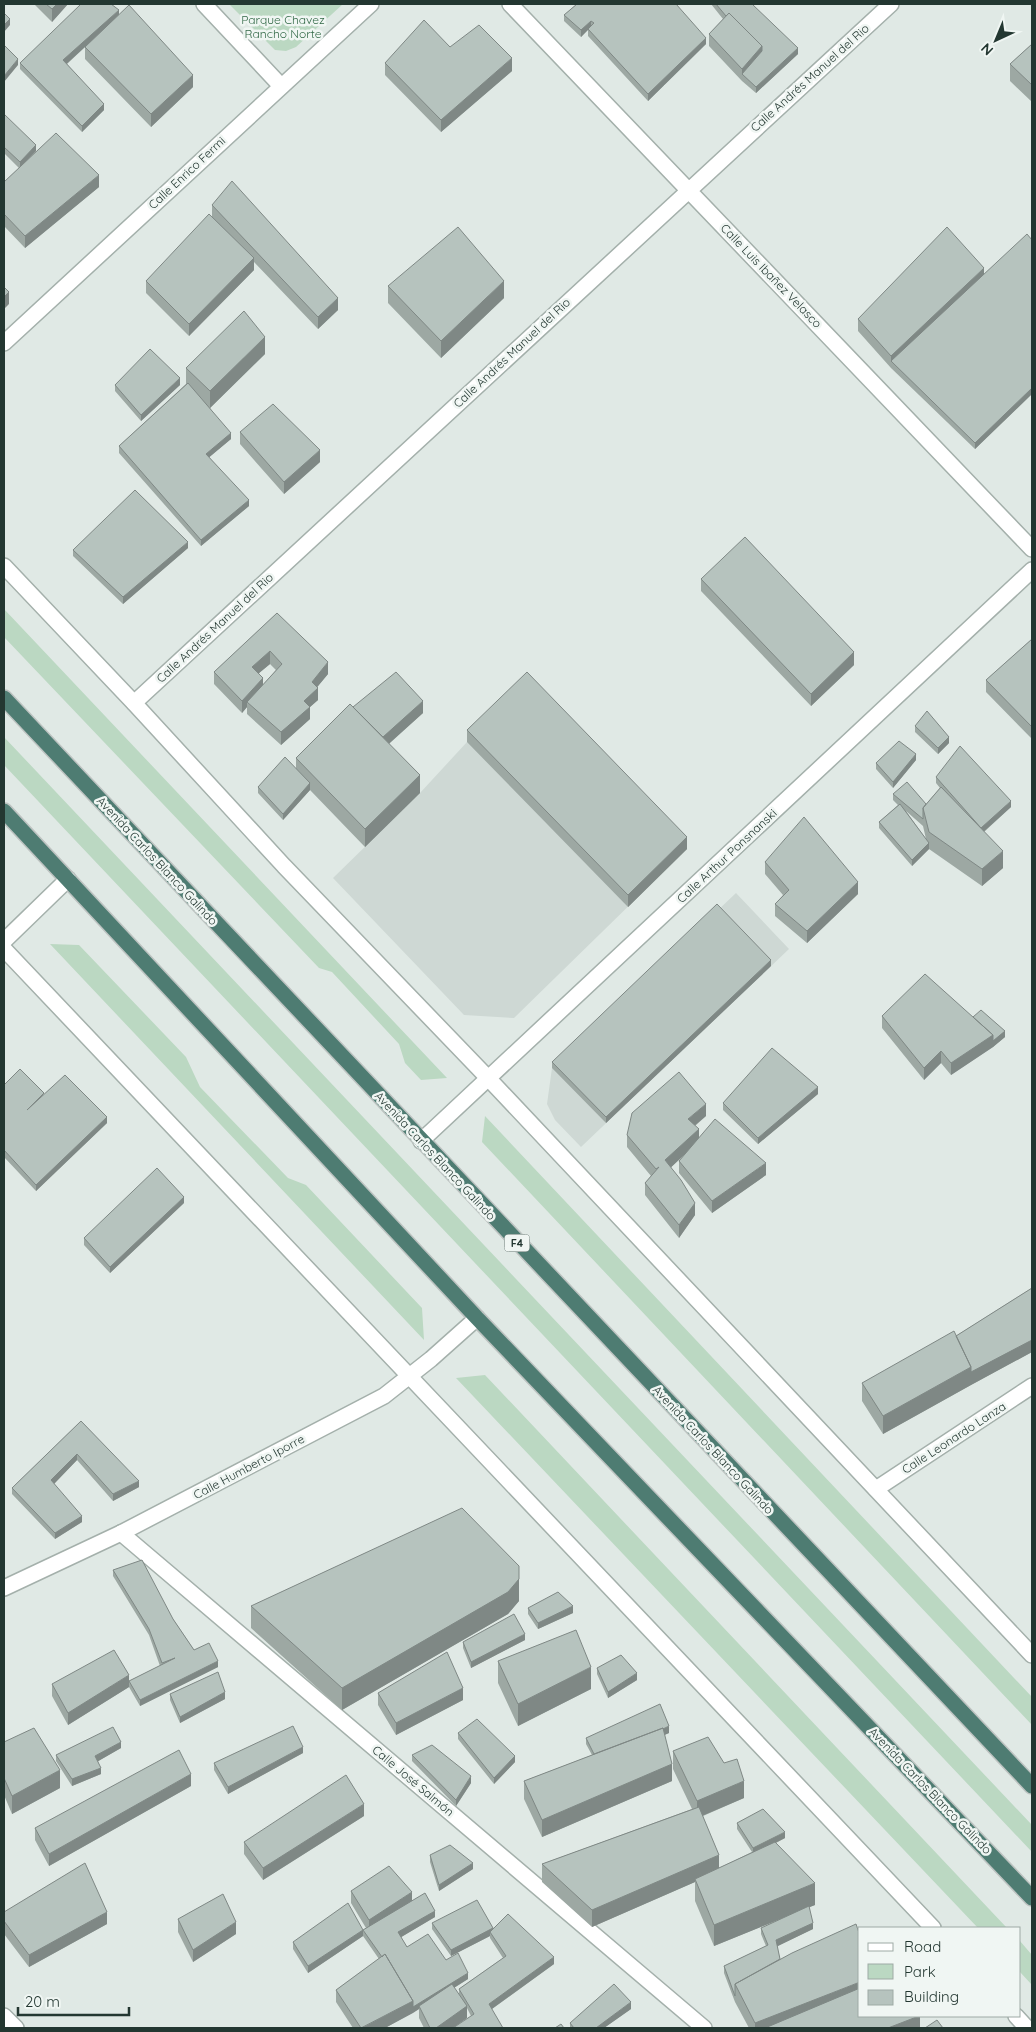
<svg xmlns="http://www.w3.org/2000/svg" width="1036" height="2032" font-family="Quicksand,sans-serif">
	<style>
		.built { fill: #ced8d4 }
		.green { fill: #bbd8c2 }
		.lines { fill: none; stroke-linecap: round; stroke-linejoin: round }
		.minor-casing { stroke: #a4b0ab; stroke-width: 18 }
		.tertiary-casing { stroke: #a4b0ab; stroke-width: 18 }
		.trunk-casing { stroke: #bdc3c1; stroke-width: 18 }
		.minor { stroke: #fff; stroke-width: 15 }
		.tertiary { stroke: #fff; stroke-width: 15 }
		.trunk { stroke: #4e7c72; stroke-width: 15 }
		.wall { fill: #9da8a3; fill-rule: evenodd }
		.shaded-wall { fill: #7f8885 }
		.building { fill: #b6c3be; stroke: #7f8885 }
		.labels { text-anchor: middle; stroke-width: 5; stroke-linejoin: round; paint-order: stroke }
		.shield { fill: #f0f6f3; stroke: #60706b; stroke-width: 1 }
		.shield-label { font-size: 11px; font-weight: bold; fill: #233731 }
		.park-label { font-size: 12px; fill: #326947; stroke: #f0f6f3 }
		.street-label { font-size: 12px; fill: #233731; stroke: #f0f6f3 }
	</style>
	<rect width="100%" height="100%" fill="#e0e9e5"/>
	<path class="built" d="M527,684L687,849L514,1018L464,1015L333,878L420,793L467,742Z
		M736,893L789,949L581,1147L555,1120L547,1104L552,1068Z"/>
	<path class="green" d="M229,4H343L296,47L286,51L275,50Z
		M4,609L447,1078L421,1080L405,1063L399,1044L332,972L319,968L4,637Z
		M4,737L1032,1825V1852L4,765Z
		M50,944L79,945L186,1057L200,1087L288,1178L306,1185L422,1308L424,1340Z
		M485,1116L1032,1697V1725L482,1142Z
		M485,1375L1007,1928H978L456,1378Z
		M1020,1941L1032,1955V1985L1020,1972Z"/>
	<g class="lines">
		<defs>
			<path id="minor" d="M204,4L281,86
				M510,4L1032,549
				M4,343L371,4
				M134,703L891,4
				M4,941L68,879
				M421,1141L1032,570
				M876,1489L1032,1386
				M121,1533L704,2028
				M4,2016L16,2028"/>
			<path id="tertiary" d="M4,566L134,703L284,866L488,1078L1032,1655
				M4,949L933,1928
				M4,1588L121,1533L384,1396L431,1359L477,1318
				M1016,2016L1027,2028"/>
			<path id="trunk" d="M4,698L1032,1786
				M4,811L477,1318L1032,1898"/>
		</defs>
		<use href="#minor" class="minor-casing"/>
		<use href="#tertiary" class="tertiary-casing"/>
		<use href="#trunk" class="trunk-casing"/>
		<use href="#minor" class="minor"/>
		<use href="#tertiary" class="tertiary"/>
		<use href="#trunk" class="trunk"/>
	</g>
	<path class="wall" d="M34,4H68L52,22Z
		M577,4H676L706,44L648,101L588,36V29L581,37L564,21V15Z
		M711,4H752L798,54L756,93L742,81L709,46V34L723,19Z
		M119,15L193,87L151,127L85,59V47L67,64L104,110L82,132L20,69V63Z
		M1032,44V102L1010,81V64Z
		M450,47L512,71L441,132L385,75V63Z
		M4,114L36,151L27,160L99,187L25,248L4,226V182L19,168L4,153Z
		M212,205L338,310L318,329L254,262V270L189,336L146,293V281L212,217Z
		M1032,240V394L975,449L891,368L858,331V319L984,275Z
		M388,286L504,298L441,358L388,303Z
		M265,354L210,408L231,439L209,457L249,506L201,546L119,453V446L186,384V368Z
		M115,385H180L141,421L115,391Z
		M240,432L320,462L284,494L240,444Z
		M188,548L123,604L73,556V550Z
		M701,579L854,665L811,706L701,591Z
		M277,613L328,674L317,687L318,700L310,707V719L281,745L247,714V707L242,713L214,684V672ZM270,664L276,670L263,685L259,673Z
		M1032,639V739L986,692V680Z
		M353,707L423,713L389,743L420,793L365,847L310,790L283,820L258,793V787L296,768V758Z
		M915,726L949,743L938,754L915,732Z
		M467,730L687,849L628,907L467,742Z
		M916,760L893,788L876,769V763Z
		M936,777L1011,807L984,832L1003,868L982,886L929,849L912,866L879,828V822L898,805L893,800V794L926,804L940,788L936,783ZM906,811L923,826L926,839Z
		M765,862L858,894L807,943L775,916V904L783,895L765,874Z
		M771,966L606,1123L552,1068V1062Z
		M882,1016L973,1017L1005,1037L993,1047L951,1075L941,1063L924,1080L882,1028Z
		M4,1085L44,1095L107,1123L36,1191L4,1157Z
		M818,1094L758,1144L723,1110V1103Z
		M706,1116L695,1126L699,1138L766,1175L712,1213L679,1173V1161L687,1152L671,1167L695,1215L679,1238L645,1195V1183L651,1176L627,1147V1135Z
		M184,1203L110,1273L84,1245V1238Z
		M1032,1288V1352L971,1385L883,1434L862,1401V1383L956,1336Z
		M81,1421L139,1487L113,1501L77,1460L54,1484L82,1522L55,1539L12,1494V1488Z
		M113,1570L173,1619L194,1650L218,1667L140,1706L129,1687V1681L160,1666L149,1635L113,1576Z
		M519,1588V1601L508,1614L342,1710L251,1628V1606Z
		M528,1608L573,1613L538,1629L528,1614Z
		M525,1640L471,1668L463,1648V1642Z
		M498,1661L591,1689L518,1726L498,1683Z
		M597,1668L637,1680L608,1698L597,1674Z
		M52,1684L129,1687L68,1725L52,1696Z
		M378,1693L463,1700L396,1735L378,1705Z
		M170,1694L225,1699L180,1723L170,1700Z
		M458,1733L515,1762L494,1784L458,1739Z
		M669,1733L664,1735L672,1781L542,1837L524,1799V1781L592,1755L586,1744V1738Z
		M4,1742L60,1788L12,1814L4,1795Z
		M121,1748L98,1761L101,1774L72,1786L56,1761V1755Z
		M673,1751L724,1763L744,1798L703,1816L719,1868L752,1852L737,1829V1823L785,1838L776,1843L815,1905L809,1907L813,1929L777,1946L780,1959L860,2016H920V2028H749L735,2002L724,1973V1966L766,1946L761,1934V1928L785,1917L714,1946L695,1901V1882L592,1927L542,1882V1864L692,1809L673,1769Z
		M303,1753L228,1794L214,1770V1763Z
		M412,1755L471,1783L456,1806L412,1761Z
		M191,1786L49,1866L35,1840V1828Z
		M364,1816L263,1880L244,1854V1842Z
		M430,1855L473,1869L439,1891L430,1862Z
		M351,1891L412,1901L435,1917L401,1937L407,1947L446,1960L468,1979L454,1988L459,1994V1989L503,1958L490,1938V1936L451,1956L432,1929V1923L493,1928L554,1964L492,2009L471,2016L467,2008V2018L453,2028H424L419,2018V2009L385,2028H353L336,2002V1990L379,1959L363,1936L308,1973L293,1949V1942L363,1930L366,1928L351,1903Z
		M4,1912L107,1924L29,1967L4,1934Z
		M178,1919L236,1934L193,1962L178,1932Z
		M631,2009L604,2028H570V2023Z"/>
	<path class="shaded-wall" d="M57,4H68L52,22V9Z
		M119,10V16L63,67V60Z
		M10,19V25L4,32V25Z
		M591,21V27L581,37V30Z
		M706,38V44L648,101V94Z
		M762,46V58L742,74V69Z
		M798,48V54L756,93V87Z
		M512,58V71L441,132V120Z
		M18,59V65L4,82V76Z
		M193,75V87L151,127V114Z
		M104,104V110L82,132V126Z
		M36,145V151L20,168V162Z
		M99,175V187L25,248V236Z
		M254,258V270L189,336V324Z
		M984,268V281L891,361V356Z
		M504,281V298L441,358V341Z
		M9,292V304L4,309V297Z
		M338,298V310L318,329V317Z
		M265,337V354L210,408V391Z
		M180,378V385L141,421V415Z
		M1032,388V394L975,449V443Z
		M231,433V439L206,460V454Z
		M320,450V462L284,494V482Z
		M249,500V506L201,546V540Z
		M188,542V548L123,604V597Z
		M270,651V664L252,679V667Z
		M854,652V665L811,706V694Z
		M328,662V674L314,691L318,688V700L310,707V719L281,745V732L304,701L312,682Z
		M263,678V690L247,702V707L242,713V701Z
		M423,701V713L380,752V739Z
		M949,737V743L938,754V748Z
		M916,754V760L893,788V782Z
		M420,775V793L365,847V829Z
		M310,783V790L283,820V814Z
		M1011,801V807L981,834V828Z
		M687,837V849L628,907V895Z
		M929,843V849L912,866V860Z
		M1003,851V868L982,886V869Z
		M858,882V894L807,943V931Z
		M771,960V966L606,1123V1117Z
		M1005,1031V1037L993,1047L951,1075V1063L993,1035Z
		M941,1051V1063L924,1080V1068Z
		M818,1087V1094L758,1144V1138Z
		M706,1104V1116L688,1131V1119Z
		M107,1117V1123L36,1191V1185Z
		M699,1129V1141L665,1173V1160Z
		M766,1163V1175L712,1213V1201Z
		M184,1197V1203L110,1273V1267Z
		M695,1203V1215L679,1238V1225Z
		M1032,1340V1352L971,1385L883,1434V1416L971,1367Z
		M77,1454V1460L51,1487V1480Z
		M139,1481V1487L113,1501V1494Z
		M82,1516V1522L55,1539V1533Z
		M519,1566V1601L508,1614L342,1710V1688Z
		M573,1606V1613L538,1629V1623Z
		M525,1634V1640L471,1668V1662Z
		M218,1661V1667L140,1706V1700Z
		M591,1667V1689L518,1726V1704Z
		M637,1673V1680L608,1698V1692Z
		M129,1675V1687L68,1725V1713Z
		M463,1688V1700L396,1735V1723Z
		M225,1692V1699L180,1723V1717Z
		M669,1726V1733L597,1765V1759Z
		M121,1742V1748L95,1763V1756Z
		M303,1747V1753L228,1794V1787Z
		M515,1756V1762L494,1784V1778Z
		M672,1764V1781L542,1837V1820Z
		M101,1768V1774L72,1786V1779Z
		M60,1770V1788L12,1814V1796Z
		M191,1774V1786L49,1866V1854Z
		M471,1776V1783L456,1806V1800Z
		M744,1781V1798L697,1818V1801Z
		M364,1804V1816L263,1880V1868Z
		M785,1832V1838L753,1854V1848Z
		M719,1855V1872L695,1879V1882L592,1927V1910Z
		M473,1863V1869L439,1891V1885Z
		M815,1883V1905L714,1946V1925Z
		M412,1892V1904L369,1933V1920Z
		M435,1911V1917L398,1939V1932Z
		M107,1912V1924L29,1967V1955Z
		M236,1922V1934L193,1962V1950Z
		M813,1923V1929L776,1947V1940Z
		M493,1928L490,1932V1936L451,1956V1950Z
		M363,1930V1936L308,1973V1966Z
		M554,1957V1964L489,2011V2004Z
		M468,1973V1979L420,2009L419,2006V2009L413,2013V2007Z
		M860,1982V1999L786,2028H755V2023Z
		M413,2001V2013L385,2028H362Z
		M631,2002V2009L604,2028H596Z
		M467,2006V2018L453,2028H436Z
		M919,2016H920V2028H888Z"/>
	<path class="building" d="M46,4H57L52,9Z
		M81,4H111L119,10L63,60L104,104L82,126L20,63Z
		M577,4H584L585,5L586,4H676L706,38L648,94L588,29L594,23L591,21L581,30L564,15Z
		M716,4H752L798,48L756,87L742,74L762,51V46L729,13L726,16Z
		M129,5L193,75L151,114L85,47Z
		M4,13L10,19L4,25Z
		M729,13L762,46L742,69L709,34Z
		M424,20L450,47L479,25L512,58L441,120L385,63Z
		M1032,44V85L1010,64Z
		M4,45L18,59L4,76Z
		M4,114L36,145L20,162L4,147Z
		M56,133L99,175L25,236L4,214V182Z
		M232,181L338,298L318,317L212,205Z
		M209,214L254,258L189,324L146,281Z
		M458,227L504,281L441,341L388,286Z
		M947,227L984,268L891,356L858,319Z
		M1027,234L1032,240V388L975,443L891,361Z
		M4,287L9,292L4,297Z
		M244,311L265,337L210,391L186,368Z
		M150,349L180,378L141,415L115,385Z
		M188,383L231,433L206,454L249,500L201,540L119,446Z
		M273,404L320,450L284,482L240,432Z
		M135,490L188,542L123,597L73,550Z
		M745,537L854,652L811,694L701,579Z
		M277,613L328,662L312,682L318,688L304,701L310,707L281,732L247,702L282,664L270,651L252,667L263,678L242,701L214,672Z
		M1032,639V727L986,680Z
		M396,672L423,701L383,737L353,707Z
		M527,672L687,837L628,895L467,730Z
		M350,704L420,775L365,829L296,758Z
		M927,711L949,737L938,748L915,726Z
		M899,741L916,754L893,782L876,763Z
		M960,746L1011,801L981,828L936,777Z
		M285,757L310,783L283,814L258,787Z
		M907,782L926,804L923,808V819L893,794Z
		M941,787L1003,851L982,869L929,832L923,808Z
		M900,804L929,843L912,860L879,822Z
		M804,817L858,882L807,931L775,904L789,890L765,862Z
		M717,904L771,960L606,1117L552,1062Z
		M925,974L993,1035L951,1063L941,1051L924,1068L882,1016Z
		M981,1010L1005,1031L993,1041V1035L973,1017Z
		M772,1048L818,1087L758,1138L723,1103Z
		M20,1069L44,1093L27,1110L65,1075L107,1117L36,1185L4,1150V1085Z
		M679,1072L706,1104L688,1119L699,1129L665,1160L681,1180L695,1203L679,1225L645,1183L659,1167L656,1169L627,1135L632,1113Z
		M715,1119L766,1163L712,1201L679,1161Z
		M157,1168L184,1197L110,1267L84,1238Z
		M1032,1288V1340L971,1372V1367L956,1336Z
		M954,1331L971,1367L883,1416L862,1383Z
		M81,1421L139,1481L113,1494L77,1454L51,1480L82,1516L55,1533L12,1488Z
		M462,1508L519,1566V1579L508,1592L342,1688L251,1606Z
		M142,1560L173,1619L194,1650L209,1643L218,1661L140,1700L129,1681L175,1658L162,1663L149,1629L113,1570Z
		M558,1592L573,1606L538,1623L528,1608Z
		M514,1614L525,1634L471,1662L463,1642Z
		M576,1630L591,1667L518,1704L498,1661Z
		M114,1650L129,1675L68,1713L52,1684Z
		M447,1652L463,1688L396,1723L378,1693Z
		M621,1655L637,1673L608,1692L597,1668Z
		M218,1672L225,1692L180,1717L170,1694Z
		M660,1704L669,1726L663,1729V1728L594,1754L586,1738Z
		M477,1719L515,1756L494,1778L458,1733Z
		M293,1726L303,1747L228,1787L214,1763Z
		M113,1727L121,1742L95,1756L101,1768L72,1779L56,1755Z
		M34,1728L60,1770L12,1796L4,1778V1742Z
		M663,1728L672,1764L542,1820L524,1781Z
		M708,1737L724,1763L737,1759L744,1781L697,1801L673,1751Z
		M432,1745L471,1776L456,1800L412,1755Z
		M179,1750L191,1774L49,1854L35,1828Z
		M346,1775L364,1804L263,1868L244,1842Z
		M699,1807L719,1855L592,1910L542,1864Z
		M763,1809L785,1832L753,1848L737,1823Z
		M775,1842L815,1883L714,1925L695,1879Z
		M450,1845L473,1863L439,1885L430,1855Z
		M85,1863L107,1912L29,1955L4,1921V1912Z
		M389,1866L412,1892L369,1920L351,1891Z
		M425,1893L435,1911L398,1932L407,1947L428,1934L446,1960L458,1953L468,1973L413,2007V2001L385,1954L382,1957L363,1930L308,1966L293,1942L348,1903L363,1930Z
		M223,1894L236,1922L193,1950L178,1919Z
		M477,1900L493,1928L451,1950L432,1923Z
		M809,1906L813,1923L776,1940L780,1959L735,1984V1996L724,1966L768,1945L761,1928Z
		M508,1914L554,1957L489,2004L503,2028H453L474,2014L459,1989L506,1956L490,1932Z
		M856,1924L860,1936V1982L755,2023L735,1984L792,1953Z
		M385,1954L413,2001L361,2028L336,1990Z
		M452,1984L467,2006L436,2028H430L419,2006Z
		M614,1984L631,2002L596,2028H574L570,2023Z
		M860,1988V2016H919L888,2028H765Z
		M937,2020L943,2028H925Z
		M561,2024L564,2028H555Z"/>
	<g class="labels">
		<rect class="shield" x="504.5" y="1234.5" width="25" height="17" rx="4"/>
		<g class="shield-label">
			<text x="517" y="1247">F4</text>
		</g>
		<g class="park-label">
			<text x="283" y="24">Parque Chavez<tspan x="283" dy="14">Rancho Norte</tspan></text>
		</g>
		<g class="street-label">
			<text transform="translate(810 78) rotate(-42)" y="4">Calle Andrés Manuel del Rio</text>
			<text transform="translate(187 173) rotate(-43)" y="4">Calle Enrico Fermi</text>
			<text transform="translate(771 276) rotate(46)" y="4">Calle Luis Ibañez Velasco</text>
			<text transform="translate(512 353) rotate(-43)" y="4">Calle Andrés Manuel del Rio</text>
			<text transform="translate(215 628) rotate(-43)" y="4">Calle Andrés Manuel del Rio</text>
			<text transform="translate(727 856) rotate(-43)" y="4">Calle Arthur Ponsnanski</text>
			<text transform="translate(157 861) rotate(47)" y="4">Avenida Carlos Blanco Galindo</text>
			<text transform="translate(435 1156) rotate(47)" y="4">Avenida Carlos Blanco Galindo</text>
			<text transform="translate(954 1438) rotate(-33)" y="4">Calle Leonardo Lanza</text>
			<text transform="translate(713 1450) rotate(47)" y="4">Avenida Carlos Blanco Galindo</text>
			<text transform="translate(249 1467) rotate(-28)" y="4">Calle Humberto Iporre</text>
			<text transform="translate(413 1781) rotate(40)" y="4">Calle José Salmón</text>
			<text transform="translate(930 1791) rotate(46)" y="4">Avenida Carlos Blanco Galindo</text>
		</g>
	</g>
	<rect width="1036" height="2032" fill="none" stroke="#233731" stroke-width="10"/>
	<rect x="858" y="1927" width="162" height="90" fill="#f0f6f3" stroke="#9eaaa5"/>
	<rect x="868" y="1943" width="25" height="8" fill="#ffffff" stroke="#9eaaa5"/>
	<text x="904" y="1952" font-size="15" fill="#233731">Road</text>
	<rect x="868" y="1964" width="25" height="15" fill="#bbd8c2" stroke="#9eaaa5"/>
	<text x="904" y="1977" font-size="15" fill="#233731">Park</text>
	<rect x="868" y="1990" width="25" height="15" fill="#b6c3be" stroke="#9eaaa5"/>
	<text x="904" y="2002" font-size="15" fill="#233731">Building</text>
	<g transform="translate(996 40) rotate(224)" stroke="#f0f6f3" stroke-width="4" paint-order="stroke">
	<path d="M0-4L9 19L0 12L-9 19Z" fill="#233731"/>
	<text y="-8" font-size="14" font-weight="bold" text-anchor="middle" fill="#233731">N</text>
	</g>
	<path d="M18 2007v8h111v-8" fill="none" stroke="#233731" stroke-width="2.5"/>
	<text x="25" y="2007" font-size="15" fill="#233731" stroke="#f0f6f3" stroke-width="4" paint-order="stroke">20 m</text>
</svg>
